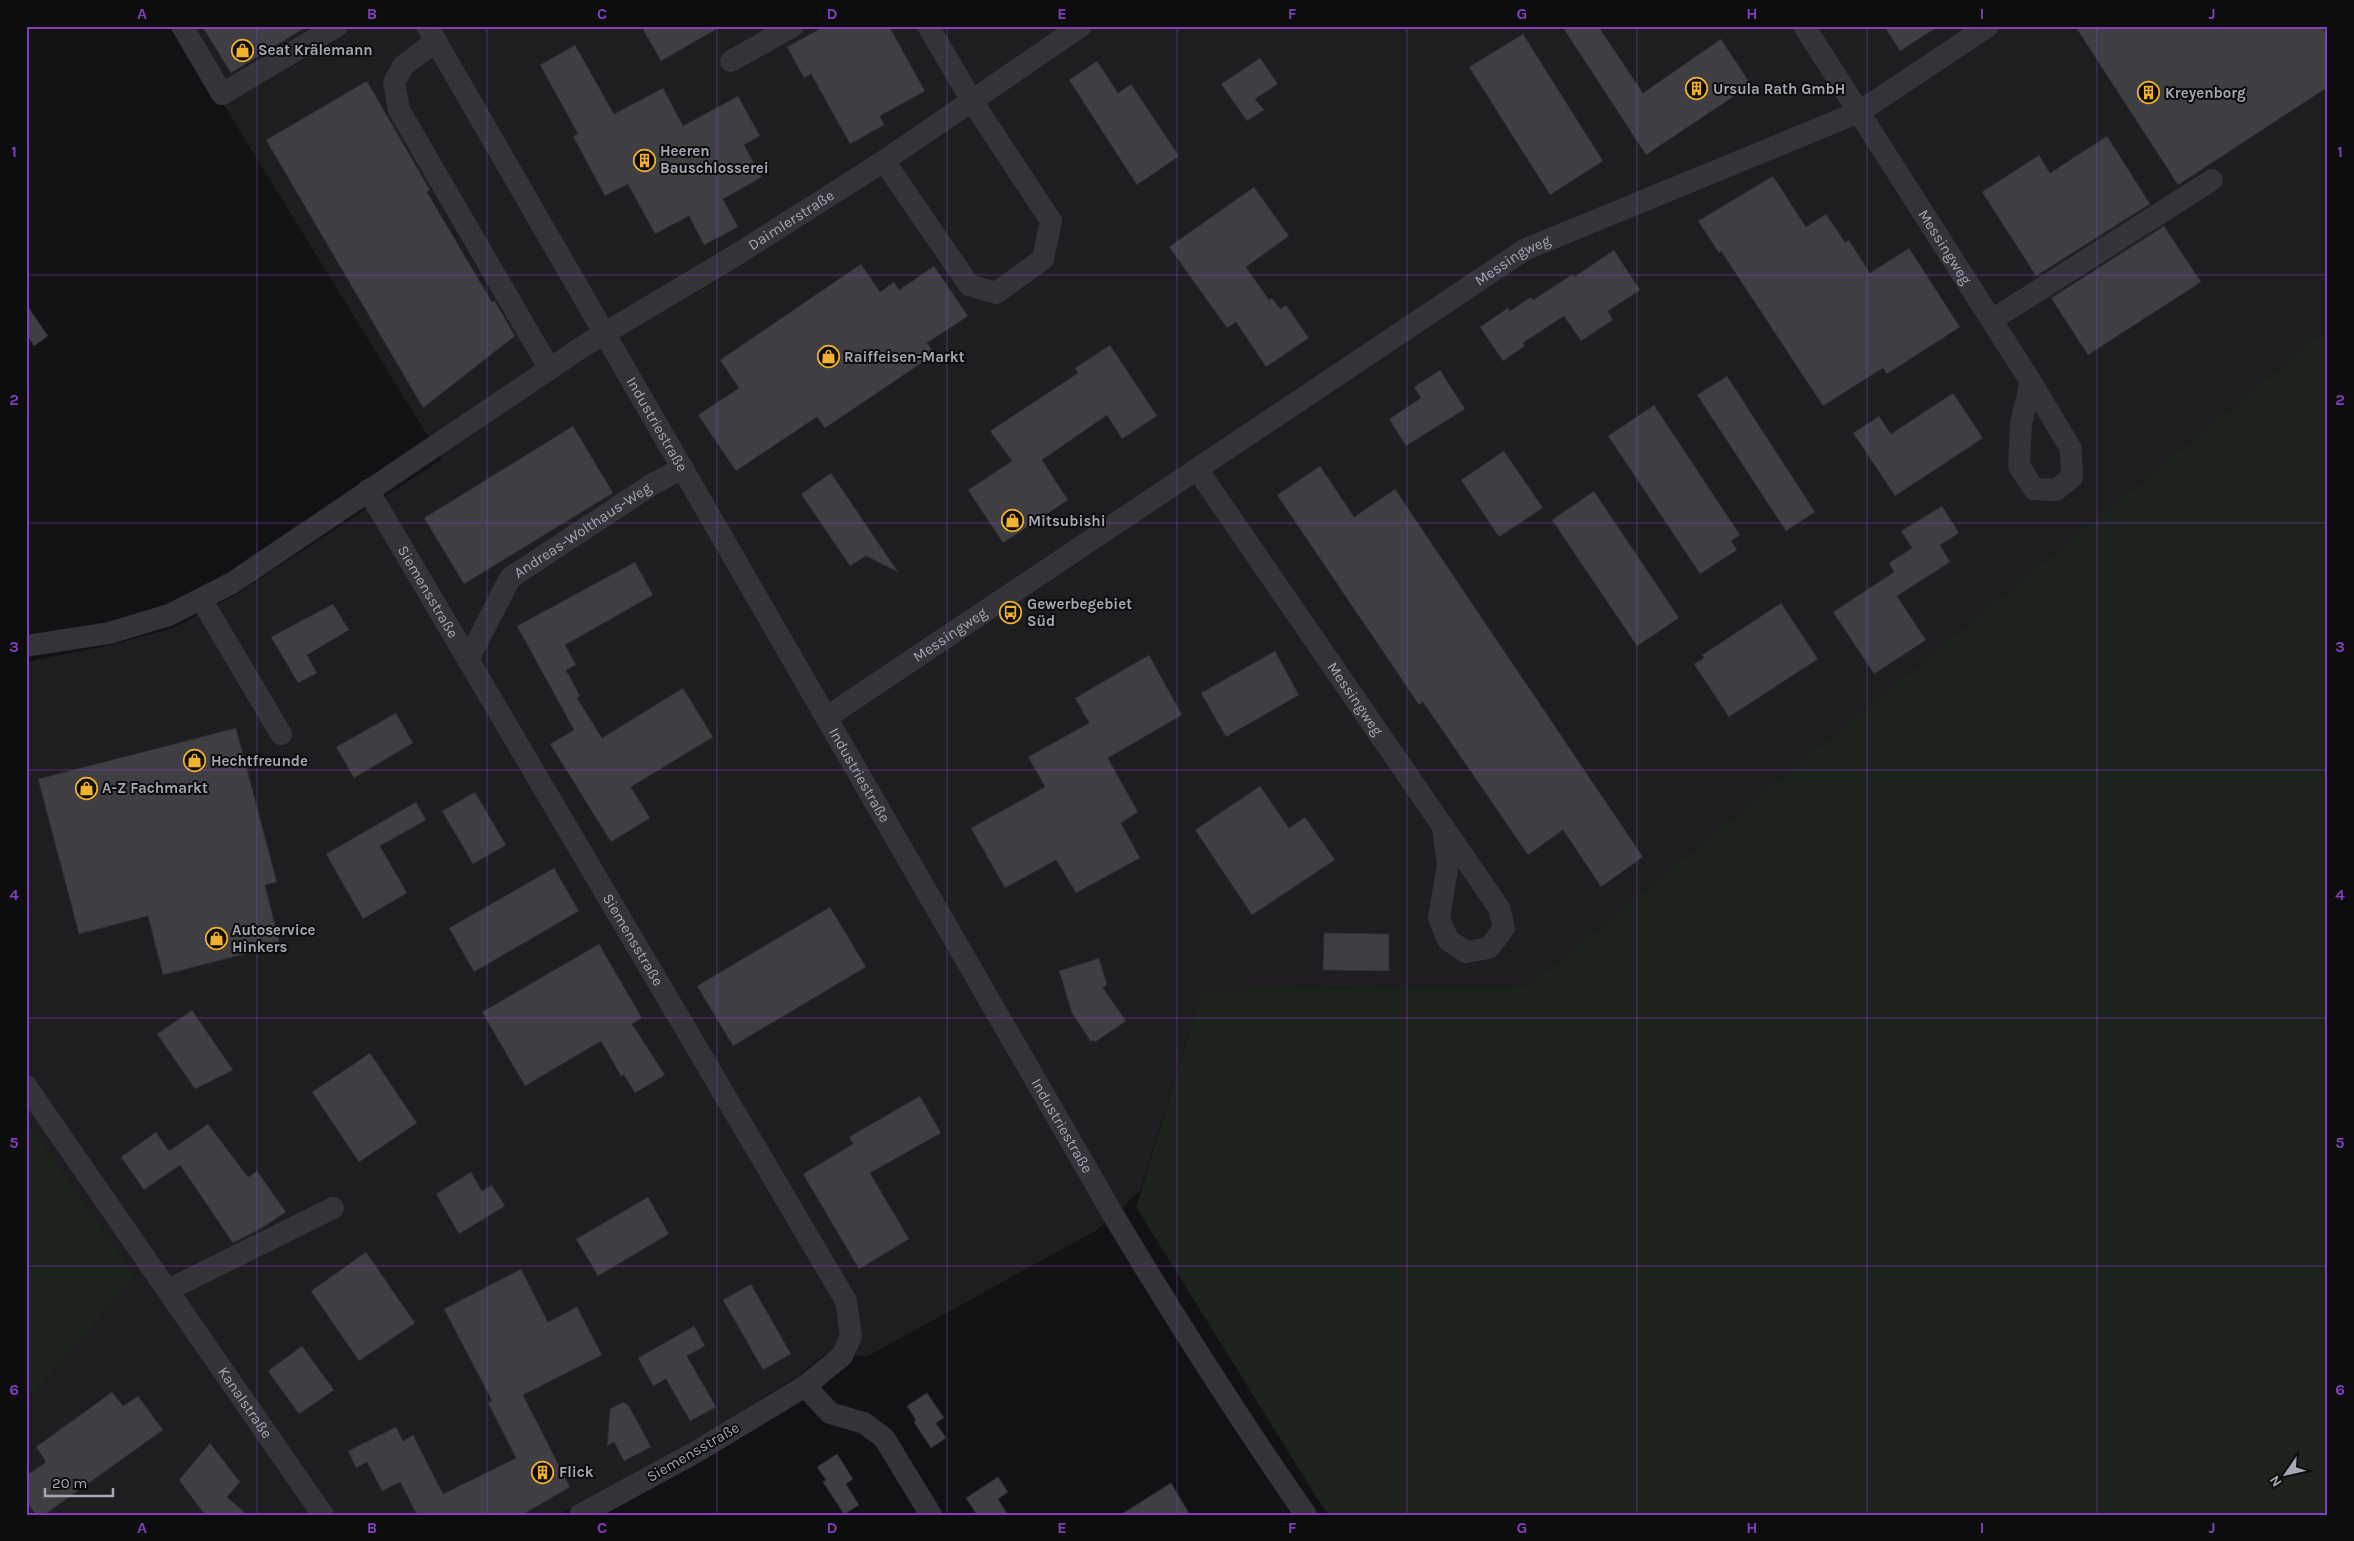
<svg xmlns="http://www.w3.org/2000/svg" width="2354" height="1541" font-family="Karla,sans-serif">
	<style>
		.built { fill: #1e1e20 }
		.green { fill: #1c231d }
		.building { fill: #3e3e43; stroke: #2c2b2f }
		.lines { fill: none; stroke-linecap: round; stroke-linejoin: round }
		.minor { stroke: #333338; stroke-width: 22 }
		.grid { fill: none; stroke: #813fbd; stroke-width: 1; stroke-opacity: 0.55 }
		.labels { text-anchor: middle; stroke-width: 4; stroke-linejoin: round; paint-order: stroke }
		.poi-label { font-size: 15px; font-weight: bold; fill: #a3a8b4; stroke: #0d0d0e; text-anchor: start }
		.street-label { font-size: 15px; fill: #a3a8b4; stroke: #0d0d0e }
		.neatline { fill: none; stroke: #813fbd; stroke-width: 2 }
		.grid-label { font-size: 16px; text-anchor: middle; font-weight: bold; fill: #813fbd }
	</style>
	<rect width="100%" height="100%" fill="#121113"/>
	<path class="built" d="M175,26H2328V328L1527,987L1202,990L1140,1191L1097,1230L868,1356L825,1354L798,1376L692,1443L558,1515H26V1403L135,1276L26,1119V662L111,645L173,628L237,594L442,459Z"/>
	<path class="green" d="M2328,328V1515H1329L1322,1506L1136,1207L1202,990L1527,987Z
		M26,1119L135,1276L26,1403Z"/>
	<path class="building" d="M202,26H308L231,73Z
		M641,26H722L661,61Z
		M825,26H889L925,91L880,116L884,125L850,144L811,74L804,78L787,47Z
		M1562,26H1598L1643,93L1721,39L1751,85L1646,155Z
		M1884,26H1939L1900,51Z
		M2075,26H2321L2328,37V87L2178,185Z
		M1523,34L1603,161L1550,195L1469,67Z
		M575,45L614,114L663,88L683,126L738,96L760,136L744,145L762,177L723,199L738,227L704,245L689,216L655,234L628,184L605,196L573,136L578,134L540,65Z
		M1260,58L1278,84L1255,99L1264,110L1247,121L1221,84Z
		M1097,61L1118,93L1131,84L1179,156L1137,185L1069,80Z
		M367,81L430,190L427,192L492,302L495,301L515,336L423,408L266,140Z
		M2107,136L2150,204L2036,276L1982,192L2039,155L2050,173Z
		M1773,176L1806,227L1826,214L1845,242L1849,240L1870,273L1909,248L1960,327L1887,374L1883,368L1823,406L1721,251L1719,253L1698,221Z
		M1254,187L1289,236L1246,267L1269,300L1272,298L1280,309L1286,305L1309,338L1266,367L1236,322L1227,328L1169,247Z
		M2164,226L2201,282L2088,355L2051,298Z
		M1614,250L1640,290L1608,311L1613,320L1581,341L1564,316L1523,343L1525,346L1503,361L1480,327L1508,308L1510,311L1531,297L1533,300L1573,274L1574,277Z
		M861,264L880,292L894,282L899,290L934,266L968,316L927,343L935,354L825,428L817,417L736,471L698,415L739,388L720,360Z
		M26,304L48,336L34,346L26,334Z
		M1110,345L1157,416L1122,439L1107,415L1042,460L1068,500L1003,543L968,490L1012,461L990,431L1078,373L1075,368Z
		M1440,370L1465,409L1406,446L1389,419L1421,398L1414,387Z
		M1727,376L1815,512L1786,531L1697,395Z
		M1953,393L1983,438L1895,496L1853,433L1879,416L1891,434Z
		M1654,405L1740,535L1731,541L1737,550L1700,574L1608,436Z
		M573,426L613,493L464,584L424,518Z
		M1504,451L1543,508L1499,537L1461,480Z
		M1320,466L1354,517L1395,489L1643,857L1601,887L1563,830L1528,855L1423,702L1419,705L1277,495Z
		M831,473L898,572L866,556L850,566L801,494Z
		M1594,491L1679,618L1637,646L1552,520Z
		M1942,506L1959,533L1940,545L1950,562L1897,596L1926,640L1874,674L1833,612L1894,572L1889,563L1912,548L1901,531Z
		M635,562L653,595L565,645L576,665L566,670L580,696L577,698L602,738L683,688L713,737L631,787L650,818L611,842L550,744L574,730L517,626Z
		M1781,603L1818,659L1729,717L1694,664L1704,658L1702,655Z
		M333,604L349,630L307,655L317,673L298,683L271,637Z
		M1275,651L1299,695L1226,737L1201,693Z
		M1149,655L1182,715L1108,758L1138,812L1121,823L1140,858L1076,893L1056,860L1005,888L971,828L1045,787L1028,757L1089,723L1075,698Z
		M396,713L413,743L354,778L336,747Z
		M236,728L277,882L265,885L280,945L163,975L148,916L79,934L38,779Z
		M1260,786L1289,828L1305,817L1335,860L1252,915L1195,830Z
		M475,792L506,845L473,864L442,811Z
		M416,802L426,820L380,846L407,893L363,919L326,854Z
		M554,868L579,911L474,972L449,928Z
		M830,907L866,967L733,1046L697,986Z
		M1324,933L1389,934V971L1323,970Z
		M599,944L642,1018L632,1024L665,1075L635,1093L624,1075L621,1076L601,1041L525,1086L482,1012Z
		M1099,958L1107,984L1103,988L1126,1021L1095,1042L1093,1040L1091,1042L1072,1013L1059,971Z
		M192,1010L233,1070L195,1089L157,1034Z
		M370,1053L417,1123L359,1162L312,1092Z
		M920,1096L941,1133L870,1173L909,1239L859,1269L803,1174L853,1144L849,1137Z
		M208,1124L248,1177L257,1171L286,1212L262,1228L233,1243L180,1165L144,1190L121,1157L156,1132L169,1151Z
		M471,1172L482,1191L492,1185L505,1206L459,1234L436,1194Z
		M648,1197L669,1234L598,1276L576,1239Z
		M366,1252L415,1323L359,1361L311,1291Z
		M521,1269L548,1322L577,1307L602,1355L523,1395L570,1487L522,1515H417L400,1482L382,1491L367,1462L356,1468L348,1451L396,1427L403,1441L413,1435L443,1494L516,1458L488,1403L492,1401L444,1309Z
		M751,1284L791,1354L763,1370L723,1300Z
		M694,1326L705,1346L687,1356L716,1407L690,1421L666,1379L653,1386L638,1358Z
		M302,1346L334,1390L299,1414L268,1371Z
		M112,1392L123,1406L138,1396L163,1430L44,1515H36L26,1501V1476L46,1462L36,1447Z
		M927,1393L944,1418L936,1423L946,1438L931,1448L914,1422L916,1420L907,1406Z
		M623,1402L629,1406L651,1447L624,1461L614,1442L607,1446L610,1409Z
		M210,1443L240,1482L227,1497L248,1515H205L179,1480Z
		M837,1454L853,1479L846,1484L859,1505L844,1514L823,1482L826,1480L817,1467Z
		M998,1477L1008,1492L998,1499L1008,1515H977L966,1498Z
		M1171,1483L1190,1515H1120Z"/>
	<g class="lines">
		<g class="minor">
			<path d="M182,26L222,94L337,26"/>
			<path id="s1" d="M427,26L1118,1223C1178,1323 1240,1420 1306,1515"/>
			<path id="s2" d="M1804,26L2031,382L2071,449L2072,477L2056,490L2034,489L2019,466L2021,423L2031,382"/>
			<path d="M436,41L403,66L394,83L399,110L549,368"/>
			<path d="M731,61L793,26"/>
			<path d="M884,161L969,285L996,293L1043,259L1051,221L972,101L928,26"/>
			<path d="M1992,320L2212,180"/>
			<path id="s3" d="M1197,469L1499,908L1504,928L1489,948L1466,952L1448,940L1439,918L1448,864L1443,829"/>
			<path id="s4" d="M368,490L846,1301L851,1336L842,1356L805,1386L696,1452L580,1515"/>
			<path d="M201,599L281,734"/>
			<path id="s5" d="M26,646L109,633L169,615L232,583L585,345L733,257L884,161L1081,26"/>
			<path id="s6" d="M468,660L510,578L651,485L683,468"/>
			<path id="s7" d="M827,717L1524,250L1859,112L1988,26"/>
			<path id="s8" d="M26,1086L323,1515"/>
			<path d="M168,1290L333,1208"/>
			<path d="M805,1386L830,1413L864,1423L884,1438L931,1515"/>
		</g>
	</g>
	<path class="grid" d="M257,26V1515M487,26V1515M717,26V1515M947,26V1515M1177,26V1515M1407,26V1515M1637,26V1515M1867,26V1515M2097,26V1515M26,275H2328M26,523H2328M26,770H2328M26,1018H2328M26,1266H2328"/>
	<defs>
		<symbol id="shop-ring" viewBox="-11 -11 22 22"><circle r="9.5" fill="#0d0d0e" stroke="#f0b12c" stroke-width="1.5"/><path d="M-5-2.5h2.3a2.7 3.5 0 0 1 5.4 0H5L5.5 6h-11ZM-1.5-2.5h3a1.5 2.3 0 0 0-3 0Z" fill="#f0b12c"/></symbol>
		<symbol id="building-ring" viewBox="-11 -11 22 22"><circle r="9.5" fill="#0d0d0e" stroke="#f0b12c" stroke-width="1.5"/><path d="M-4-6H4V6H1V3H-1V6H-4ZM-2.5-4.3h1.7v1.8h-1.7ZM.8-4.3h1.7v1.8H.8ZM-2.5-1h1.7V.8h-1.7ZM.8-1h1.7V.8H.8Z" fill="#f0b12c"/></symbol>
		<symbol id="bus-ring" viewBox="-11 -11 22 22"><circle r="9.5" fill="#0d0d0e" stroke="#f0b12c" stroke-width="1.5"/><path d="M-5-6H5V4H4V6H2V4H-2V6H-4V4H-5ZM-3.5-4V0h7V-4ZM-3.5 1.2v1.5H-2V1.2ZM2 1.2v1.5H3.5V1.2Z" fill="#f0b12c"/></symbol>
	</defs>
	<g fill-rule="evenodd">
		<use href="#shop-ring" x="230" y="38" width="25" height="25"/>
		<use href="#building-ring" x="1684" y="76" width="25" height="25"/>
		<use href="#building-ring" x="2136" y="80" width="25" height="25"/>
		<use href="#building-ring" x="632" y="148" width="25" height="25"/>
		<use href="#shop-ring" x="816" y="344" width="25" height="25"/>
		<use href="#shop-ring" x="1000" y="508" width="25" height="25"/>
		<use href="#bus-ring" x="998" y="600" width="25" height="25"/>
		<use href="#shop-ring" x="182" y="748" width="25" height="25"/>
		<use href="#shop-ring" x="74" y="776" width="25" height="25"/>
		<use href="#shop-ring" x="204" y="926" width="25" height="25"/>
		<use href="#building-ring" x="530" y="1460" width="25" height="25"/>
	</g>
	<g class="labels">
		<g class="poi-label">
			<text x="258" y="55">Seat Krälemann</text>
			<text x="1713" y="94">Ursula Rath GmbH</text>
			<text x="2165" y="98">Kreyenborg</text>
			<text x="660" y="156">Heeren<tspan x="660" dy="17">Bauschlosserei</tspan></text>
			<text x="844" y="362">Raiffeisen-Markt</text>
			<text x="1028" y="526">Mitsubishi</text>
			<text x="1027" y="609">Gewerbegebiet<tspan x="1027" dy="17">Süd</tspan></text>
			<text x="211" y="766">Hechtfreunde</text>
			<text x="102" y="793">A-Z Fachmarkt</text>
			<text x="232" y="935">Autoservice<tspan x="232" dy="17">Hinkers</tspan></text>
			<text x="559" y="1477">Flick</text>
		</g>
		<g class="street-label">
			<text dy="5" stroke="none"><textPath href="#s5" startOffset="884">Daimlerstraße</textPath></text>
			<text dy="5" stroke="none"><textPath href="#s2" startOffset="262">Messingweg</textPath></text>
			<text dy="5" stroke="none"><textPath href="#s7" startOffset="824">Messingweg</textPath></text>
			<text dy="5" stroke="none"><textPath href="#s1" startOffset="460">Industriestraße</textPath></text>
			<text dy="5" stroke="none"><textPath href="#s6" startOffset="179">Andreas-Wolthaus-Weg</textPath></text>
			<text dy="5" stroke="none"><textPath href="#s4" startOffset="118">Siemensstraße</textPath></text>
			<text dy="5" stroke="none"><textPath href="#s7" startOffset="148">Messingweg</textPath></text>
			<text dy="5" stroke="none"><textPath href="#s3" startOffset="279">Messingweg</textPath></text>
			<text dy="5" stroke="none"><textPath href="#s1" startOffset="865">Industriestraße</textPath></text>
			<text dy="5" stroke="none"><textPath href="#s4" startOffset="522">Siemensstraße</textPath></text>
			<text dy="5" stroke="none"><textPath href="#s1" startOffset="1270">Industriestraße</textPath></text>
			<text dy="5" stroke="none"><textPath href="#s8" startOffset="385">Kanalstraße</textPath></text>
			<text transform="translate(693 1452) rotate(-30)" y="5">Siemensstraße</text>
		</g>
	</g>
	<rect width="2354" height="1541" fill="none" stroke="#0d0d0e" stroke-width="55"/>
	<g transform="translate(2286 1474) rotate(236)" stroke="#0d0d0e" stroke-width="4" paint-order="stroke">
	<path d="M0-4L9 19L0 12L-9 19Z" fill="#a3a8b4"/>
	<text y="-8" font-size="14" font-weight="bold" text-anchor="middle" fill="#a3a8b4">N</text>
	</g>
	<path d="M45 1488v8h68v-8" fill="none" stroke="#a3a8b4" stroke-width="2.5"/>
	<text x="52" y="1488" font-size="15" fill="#a3a8b4" stroke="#0d0d0e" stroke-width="4" paint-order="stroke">20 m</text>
	<rect x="28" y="28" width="2298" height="1486" class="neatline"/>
	<g class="grid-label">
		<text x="142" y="19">A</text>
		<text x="372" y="19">B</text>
		<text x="602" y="19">C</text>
		<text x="832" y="19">D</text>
		<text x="1062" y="19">E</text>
		<text x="1292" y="19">F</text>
		<text x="1522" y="19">G</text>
		<text x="1752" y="19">H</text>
		<text x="1982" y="19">I</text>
		<text x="2212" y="19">J</text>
		<text x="14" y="157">1</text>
		<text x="2340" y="157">1</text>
		<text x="14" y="405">2</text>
		<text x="2340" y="405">2</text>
		<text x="14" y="652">3</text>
		<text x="2340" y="652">3</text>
		<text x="14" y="900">4</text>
		<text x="2340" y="900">4</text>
		<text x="14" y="1148">5</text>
		<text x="2340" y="1148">5</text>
		<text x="14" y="1395">6</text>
		<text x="2340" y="1395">6</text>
		<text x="142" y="1533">A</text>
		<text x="372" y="1533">B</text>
		<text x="602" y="1533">C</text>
		<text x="832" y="1533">D</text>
		<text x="1062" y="1533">E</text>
		<text x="1292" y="1533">F</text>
		<text x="1522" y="1533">G</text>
		<text x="1752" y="1533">H</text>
		<text x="1982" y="1533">I</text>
		<text x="2212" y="1533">J</text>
	</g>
</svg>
